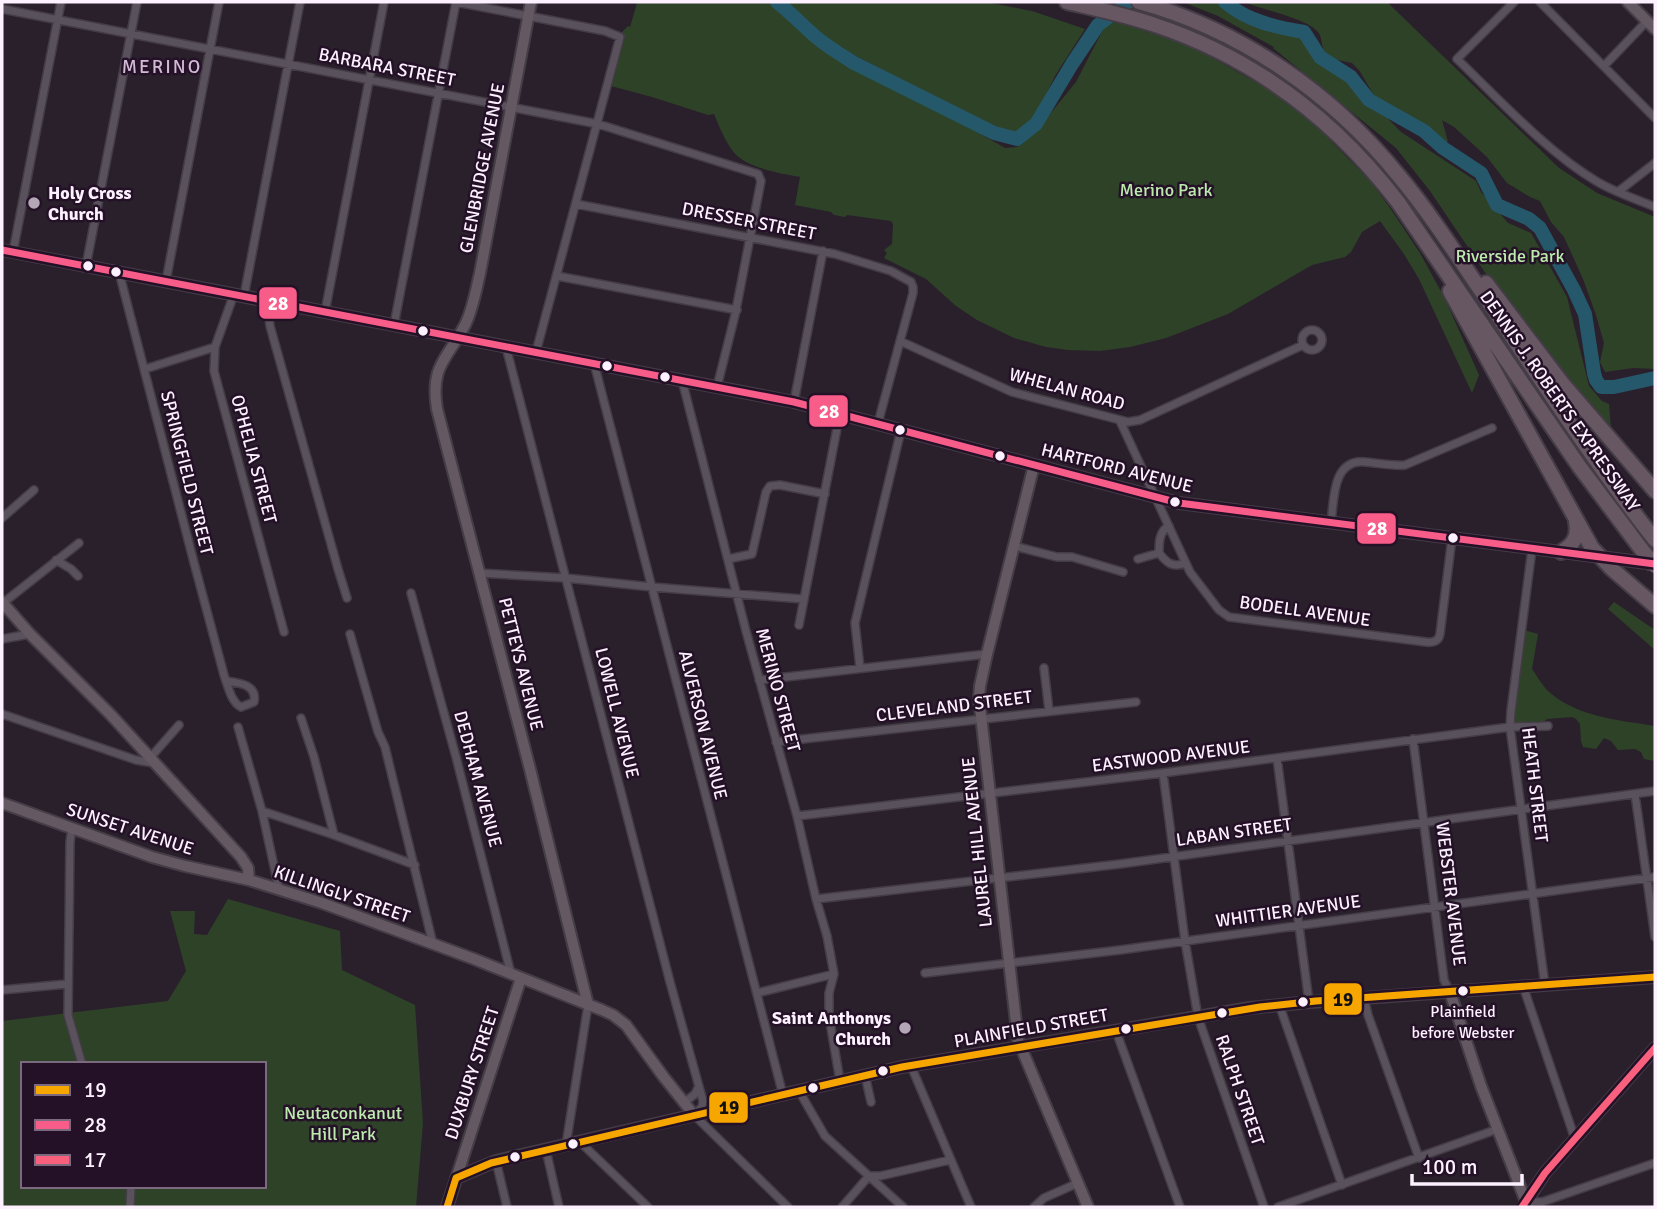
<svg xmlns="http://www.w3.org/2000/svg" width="1657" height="1209" font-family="Signika,sans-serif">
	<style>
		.green { fill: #2e4228; fill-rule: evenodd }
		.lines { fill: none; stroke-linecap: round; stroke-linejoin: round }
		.river { stroke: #25586a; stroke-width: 14 }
		.street-casing { stroke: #443c46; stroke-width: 10 }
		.secondary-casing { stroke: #443c46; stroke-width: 14 }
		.highway-casing { stroke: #443c46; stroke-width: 18 }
		.street { stroke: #59515b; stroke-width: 7 }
		.secondary { stroke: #645962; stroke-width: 10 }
		.highway { stroke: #675762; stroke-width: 14 }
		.highway-bridge-casing { stroke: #443c46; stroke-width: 18; stroke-linecap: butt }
		.highway-bridge { stroke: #675762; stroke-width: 14 }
		.bus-1-casing { stroke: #241127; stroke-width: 12 }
		.bus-2-casing { stroke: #241127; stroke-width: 12 }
		.bus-3-casing { stroke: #241127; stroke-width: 12 }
		.bus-1 { stroke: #f7a600; stroke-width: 7 }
		.bus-2 { stroke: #f85d89; stroke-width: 7 }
		.bus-3 { stroke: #f8607d; stroke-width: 7 }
		.poi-dot { fill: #b3a7b5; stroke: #241127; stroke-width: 2.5 }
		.bus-dot { fill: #fdf0ff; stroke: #241127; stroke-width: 2.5 }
		.labels { text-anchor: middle; stroke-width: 5; stroke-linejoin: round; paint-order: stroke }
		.bus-label { font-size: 16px; fill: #fdf0ff; stroke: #241127 }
		.street-label { font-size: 18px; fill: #fdf0ff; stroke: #241127 }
		.park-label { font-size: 18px; fill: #bdebad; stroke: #241127 }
		.poi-label { font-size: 18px; font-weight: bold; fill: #fdf0ff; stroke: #241127; text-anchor: start }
		.neighbourhood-label { font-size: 19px; letter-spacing: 2px; fill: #d2b9d6; stroke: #241127 }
		.line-badge { stroke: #241127; stroke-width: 2.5 }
		.badge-label { font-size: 19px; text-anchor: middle; font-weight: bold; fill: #fff }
		.pale-badge-label { font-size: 19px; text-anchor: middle; font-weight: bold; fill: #111 }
	</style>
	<rect width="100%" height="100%" fill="#2a202c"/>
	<path class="green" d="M633,2H778L815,38L1005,148L1017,147L1037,130L1076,82L1107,22L1121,23L1191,46L1295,104L1371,182L1390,208L1420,253L1444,297L1479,375L1472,393L1419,279L1404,254L1380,221L1362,232L1351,252L1345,257L1312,265L1228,314L1166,338L1130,347L1100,351L1068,350L1046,347L1014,338L977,320L956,306L926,279L884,258L887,253L884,250L892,244L893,224L891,221L847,215L845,217L834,215L831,212L795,205L800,177C783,174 754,169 740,158C729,151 719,126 714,114L708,115L652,97L611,86L619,35L628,26L630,27L637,3Z
		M785,2H985L1032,11L1085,29L1055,76L1034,120L1028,128L1015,136L1005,135L983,127L921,90L827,41L812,30L799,14Z
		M1183,2H1215L1233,10L1288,29L1309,44L1320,56L1343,73L1401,132L1476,181L1481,192L1508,223L1531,233L1567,297L1589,386L1602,401L1609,404L1611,429L1591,409L1497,290L1430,191L1396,148L1273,48L1274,47L1218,16Z
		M1244,2H1387L1559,168L1597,193L1655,217V369L1633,368L1605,372L1600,362L1604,343L1596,315L1583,279L1564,237L1551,222L1540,201L1530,197L1507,183L1487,157L1454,127L1442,120L1448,142L1435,140L1422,133L1397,112L1376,99L1359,70L1352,63L1328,58C1326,55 1324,52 1323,48C1321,42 1322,37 1318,32C1306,18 1263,10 1244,2Z
		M1614,602L1655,630V650L1608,609Z
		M1524,630L1538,634L1532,669C1537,676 1542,685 1548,691C1576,717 1619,720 1655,726V761L1644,759L1641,752L1635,749L1618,750L1611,741L1604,738L1596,749L1583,747L1581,741L1580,724L1576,719L1572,717L1547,719L1540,725L1513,727Z
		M228,899L340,931L342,970L415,1005L423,1123L416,1207H2V1021L168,1001L186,971L170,911H195L194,934L207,935ZM23,1064H264V1186H23Z"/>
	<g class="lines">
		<path class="river" d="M777,2C791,13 802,25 816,37C828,47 841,55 854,63L994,133L1017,139L1036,124L1072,64L1098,25L1129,2
			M1225,2C1247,21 1275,27 1304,32L1320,57L1351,77L1369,100L1424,131L1443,148L1481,173L1497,205L1529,219L1540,228L1574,290L1585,314L1594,373L1596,380L1601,387H1614L1655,378"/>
		<defs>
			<path id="street" d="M456,2L605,31L620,37L536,352
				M1514,2L1457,59C1499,99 1547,152 1596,181C1614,192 1636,199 1655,207
				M1540,2L1655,118
				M2,9L598,124L758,174L761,181L735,315L717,387
				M1604,66L1647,21
				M1619,191L1655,163
				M576,204L835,254L891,271L911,282L913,287V293L878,423
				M13,252L61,2
				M86,266L137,2
				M119,272L193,559L224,675C228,686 231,702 241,707L254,702C257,685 241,683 227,681
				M557,276L737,310
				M166,281L219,2
				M234,294L215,347L214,371L284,632
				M244,296L300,2
				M267,301L270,326L338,569L347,598
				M325,312L384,2
				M394,325L456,2
				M1302 340a10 10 0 1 1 20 0a10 10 0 1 1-20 0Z
				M900,341L1012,392L1128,422L1140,420L1303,345
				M506,347L670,982L703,1101L702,1107L694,1115L788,1207
				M594,363L783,1095
				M145,369L215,347
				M682,380L746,631L797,816L816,899L827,936L834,974L829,993V1016L840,1081
				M794,402L823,251
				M1120,421L1190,572L1219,610L1229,617L1426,642C1433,643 1439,641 1440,634L1452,538
				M2,518L34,490
				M1331,523C1334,500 1332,459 1365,462C1378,463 1391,466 1405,465L1492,428
				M1169,526C1159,531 1159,543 1159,553C1167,563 1172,568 1186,563
				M1014,546L1057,557H1072L1123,572
				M1532,549L1511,711L1510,727L1545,985
				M728,559L752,554L766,492L770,486L780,485L825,494
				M1138,559L1159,553
				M56,560L71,569L78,576
				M479,573L566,578L652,587L803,599
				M411,593L456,757L511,974
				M3,603L79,543
				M799,625L840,413
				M350,634L378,732L385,747L433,944
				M2,639L30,634
				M860,668L855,623L901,430
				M1044,668L1049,711
				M759,680L987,654
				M2,714L136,760L154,763
				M301,718L314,757L334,835
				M238,727L262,811L279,889
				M1413,739L1444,980L1450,992
				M776,742L1136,702
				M150,758L179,725
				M1277,758L1309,1002
				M1163,773L1185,941L1198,1017L1264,1207
				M1635,794L1655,937
				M262,811L334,835L415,865
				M797,816L1163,773L1510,727L1548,726
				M72,828L70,842L68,1015L82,1064
				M816,899L1120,864L1655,791
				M925,973L1120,950L1655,877
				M1523,986L1575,1139
				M2,990L67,984
				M757,993L834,974
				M1364,998L1368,1015L1419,1158
				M1279,1004L1342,1185
				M1116,1031L1180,1207
				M911,1066L971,1207
				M865,1075L871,1102
				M799,1091L825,1136L903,1207
				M685,1102L695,1094L698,1088
				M580,1142L648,1207
				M566,1145L588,1005
				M546,1150L559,1207
				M496,1161L507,1207
				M1527,1202H1542L1655,1163
				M130,1207L131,1186
				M842,1207L869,1176H880L950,1160
				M1034,1207L1044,1198L1078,1183
				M1278,1207L1498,1129"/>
			<path id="secondary" d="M531,2L480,273C476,290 473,309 465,325C447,360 430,365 437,409L530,769L588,1005
				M1628,2L1655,29
				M2,250L794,402L1179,503L1655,564
				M1034,465L987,654L980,686L979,698L1018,1040L1088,1207
				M2,602L30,634L111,715L241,857L248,868L249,880
				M2,803L152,857L185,866L249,880L322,903L474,959L602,1010L613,1015L626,1025L663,1076L694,1115
				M1450,992L1481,1086L1528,1207
				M456,1178L496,1161L902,1067L1250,1008L1309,1002L1655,977
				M1524,1205L1545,1173L1655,1048
				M447,1207L521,978"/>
			<path id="highway" d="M1067,2C1097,9 1126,15 1155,25C1254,58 1335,120 1398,202L1579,466L1642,550
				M1139,2C1241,30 1332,93 1399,176C1434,218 1463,265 1494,310C1546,388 1597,466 1655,540
				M1486,283L1562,383L1655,491
				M1450,291L1592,548L1612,569L1655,606
				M1561,552C1573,545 1579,537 1576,522"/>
		</defs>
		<use href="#street" class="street-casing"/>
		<use href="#secondary" class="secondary-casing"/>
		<use href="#highway" class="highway-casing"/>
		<use href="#street" class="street"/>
		<use href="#secondary" class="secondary"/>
		<use href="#highway" class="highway"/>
		<defs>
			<path id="highway-bridge" d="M1642,550L1655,566"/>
		</defs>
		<use href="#highway-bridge" class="highway-bridge-casing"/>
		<use href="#highway-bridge" class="highway-bridge"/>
		<defs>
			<path id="bus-1" d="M447,1207L456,1178L491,1163L902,1067L1260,1007L1316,1001L1655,977"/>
			<path id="bus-2" d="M2,250L794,402L1179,503L1655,564"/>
			<path id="bus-3" d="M1522,1207L1545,1173L1655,1048"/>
		</defs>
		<use href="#bus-1" class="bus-1-casing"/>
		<use href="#bus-2" class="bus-2-casing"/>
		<use href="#bus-3" class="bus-3-casing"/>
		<use href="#bus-1" class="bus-1"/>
		<use href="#bus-2" class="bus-2"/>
		<use href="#bus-3" class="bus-3"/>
	</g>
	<g class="poi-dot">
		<circle cx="34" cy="203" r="7"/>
		<circle cx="905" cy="1028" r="7"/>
	</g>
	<g class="bus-dot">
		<circle cx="88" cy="266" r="6"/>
		<circle cx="116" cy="272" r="6"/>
		<circle cx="423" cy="331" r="6"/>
		<circle cx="607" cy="366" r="6"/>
		<circle cx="665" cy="377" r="6"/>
		<circle cx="900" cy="430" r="6"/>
		<circle cx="1000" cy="456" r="6"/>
		<circle cx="1175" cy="502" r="6"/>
		<circle cx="1453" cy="538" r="6"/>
		<circle cx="1463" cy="991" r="6"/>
		<circle cx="1303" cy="1002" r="6"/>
		<circle cx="1222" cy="1013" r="6"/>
		<circle cx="1126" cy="1029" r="6"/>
		<circle cx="883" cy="1071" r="6"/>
		<circle cx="813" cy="1088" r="6"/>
		<circle cx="573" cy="1144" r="6"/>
		<circle cx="515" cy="1157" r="6"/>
	</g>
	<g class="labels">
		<g class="bus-label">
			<text x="1463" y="1017">Plainfield<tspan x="1463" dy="21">before Webster</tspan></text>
		</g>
		<g class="street-label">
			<text transform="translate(387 67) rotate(11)" y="6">BARBARA STREET</text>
			<text transform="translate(482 168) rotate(-79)" y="6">GLENBRIDGE AVENUE</text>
			<text transform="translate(749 221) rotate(11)" y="6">DRESSER STREET</text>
			<text transform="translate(1067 389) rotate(15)" y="6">WHELAN ROAD</text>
			<text transform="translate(1560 401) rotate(55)" y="6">DENNIS J. ROBERTS EXPRESSWAY</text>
			<text transform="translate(254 459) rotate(75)" y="6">OPHELIA STREET</text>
			<text transform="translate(1117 468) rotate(14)" y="6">HARTFORD AVENUE</text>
			<text transform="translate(187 473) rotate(76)" y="6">SPRINGFIELD STREET</text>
			<text transform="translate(1305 611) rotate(8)" y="6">BODELL AVENUE</text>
			<text transform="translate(521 664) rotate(76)" y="6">PETTEYS AVENUE</text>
			<text transform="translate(778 690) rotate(75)" y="6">MERINO STREET</text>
			<text transform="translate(954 706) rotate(-7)" y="6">CLEVELAND STREET</text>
			<text transform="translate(617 713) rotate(76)" y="6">LOWELL AVENUE</text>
			<text transform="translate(703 725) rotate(76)" y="6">ALVERSON AVENUE</text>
			<text transform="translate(1171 756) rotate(-7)" y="6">EASTWOOD AVENUE</text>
			<text transform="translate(478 779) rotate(75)" y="6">DEDHAM AVENUE</text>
			<text transform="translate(1535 785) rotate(83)" y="6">HEATH STREET</text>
			<text transform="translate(130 829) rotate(18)" y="6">SUNSET AVENUE</text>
			<text transform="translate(1234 832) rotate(-8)" y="6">LABAN STREET</text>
			<text transform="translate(977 842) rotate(-96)" y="6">LAUREL HILL AVENUE</text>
			<text transform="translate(342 894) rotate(19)" y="6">KILLINGLY STREET</text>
			<text transform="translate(1451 894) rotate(83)" y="6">WEBSTER AVENUE</text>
			<text transform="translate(1288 911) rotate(-8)" y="6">WHITTIER AVENUE</text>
			<text transform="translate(1031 1028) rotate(-10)" y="6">PLAINFIELD STREET</text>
			<text transform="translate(472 1073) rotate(-72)" y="6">DUXBURY STREET</text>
			<text transform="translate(1240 1090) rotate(71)" y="6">RALPH STREET</text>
		</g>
		<g class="park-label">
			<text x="1166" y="196">Merino Park</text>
			<text x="1510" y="262">Riverside Park</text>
			<text x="343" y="1119">Neutaconkanut<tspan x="343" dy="21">Hill Park</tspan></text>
		</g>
		<g class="poi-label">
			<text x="48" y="199">Holy Cross<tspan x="48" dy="21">Church</tspan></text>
			<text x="891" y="1024" text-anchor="end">Saint Anthonys<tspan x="891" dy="21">Church</tspan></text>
		</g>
		<g class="neighbourhood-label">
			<text x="162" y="73">MERINO</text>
		</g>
	</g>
	<g class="line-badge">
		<rect x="258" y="286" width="40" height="34" rx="7" fill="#f85d89"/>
		<rect x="808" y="394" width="41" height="34" rx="7" fill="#f85d89"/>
		<rect x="1356" y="512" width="41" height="33" rx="7" fill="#f85d89"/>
		<rect x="1323" y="982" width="40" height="34" rx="7" fill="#f7a600"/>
		<rect x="708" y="1091" width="41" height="33" rx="7" fill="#f7a600"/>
	</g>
	<g class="badge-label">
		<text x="278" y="310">28</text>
		<text x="829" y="418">28</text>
		<text x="1377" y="535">28</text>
	</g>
	<g class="pale-badge-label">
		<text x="1343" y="1006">19</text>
		<text x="729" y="1114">19</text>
	</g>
	<rect width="1657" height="1209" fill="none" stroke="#fdf0ff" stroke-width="7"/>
	<rect x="21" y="1062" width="245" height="126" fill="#241127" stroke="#7b6a7d" stroke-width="2"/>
	<rect x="35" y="1085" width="35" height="10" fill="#f7a600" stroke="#7b6a7d" stroke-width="2"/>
	<text x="84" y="1097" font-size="21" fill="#fdf0ff">19</text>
	<rect x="35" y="1120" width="35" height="10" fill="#f85d89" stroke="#7b6a7d" stroke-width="2"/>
	<text x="84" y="1132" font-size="21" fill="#fdf0ff">28</text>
	<rect x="35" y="1155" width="35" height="10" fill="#f8607d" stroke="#7b6a7d" stroke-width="2"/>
	<text x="84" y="1167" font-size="21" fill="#fdf0ff">17</text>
	<path d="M1412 1174v10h110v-10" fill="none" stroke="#fdf0ff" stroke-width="3.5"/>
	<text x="1422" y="1174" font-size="21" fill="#fdf0ff" stroke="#241127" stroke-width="5" paint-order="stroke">100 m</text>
</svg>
